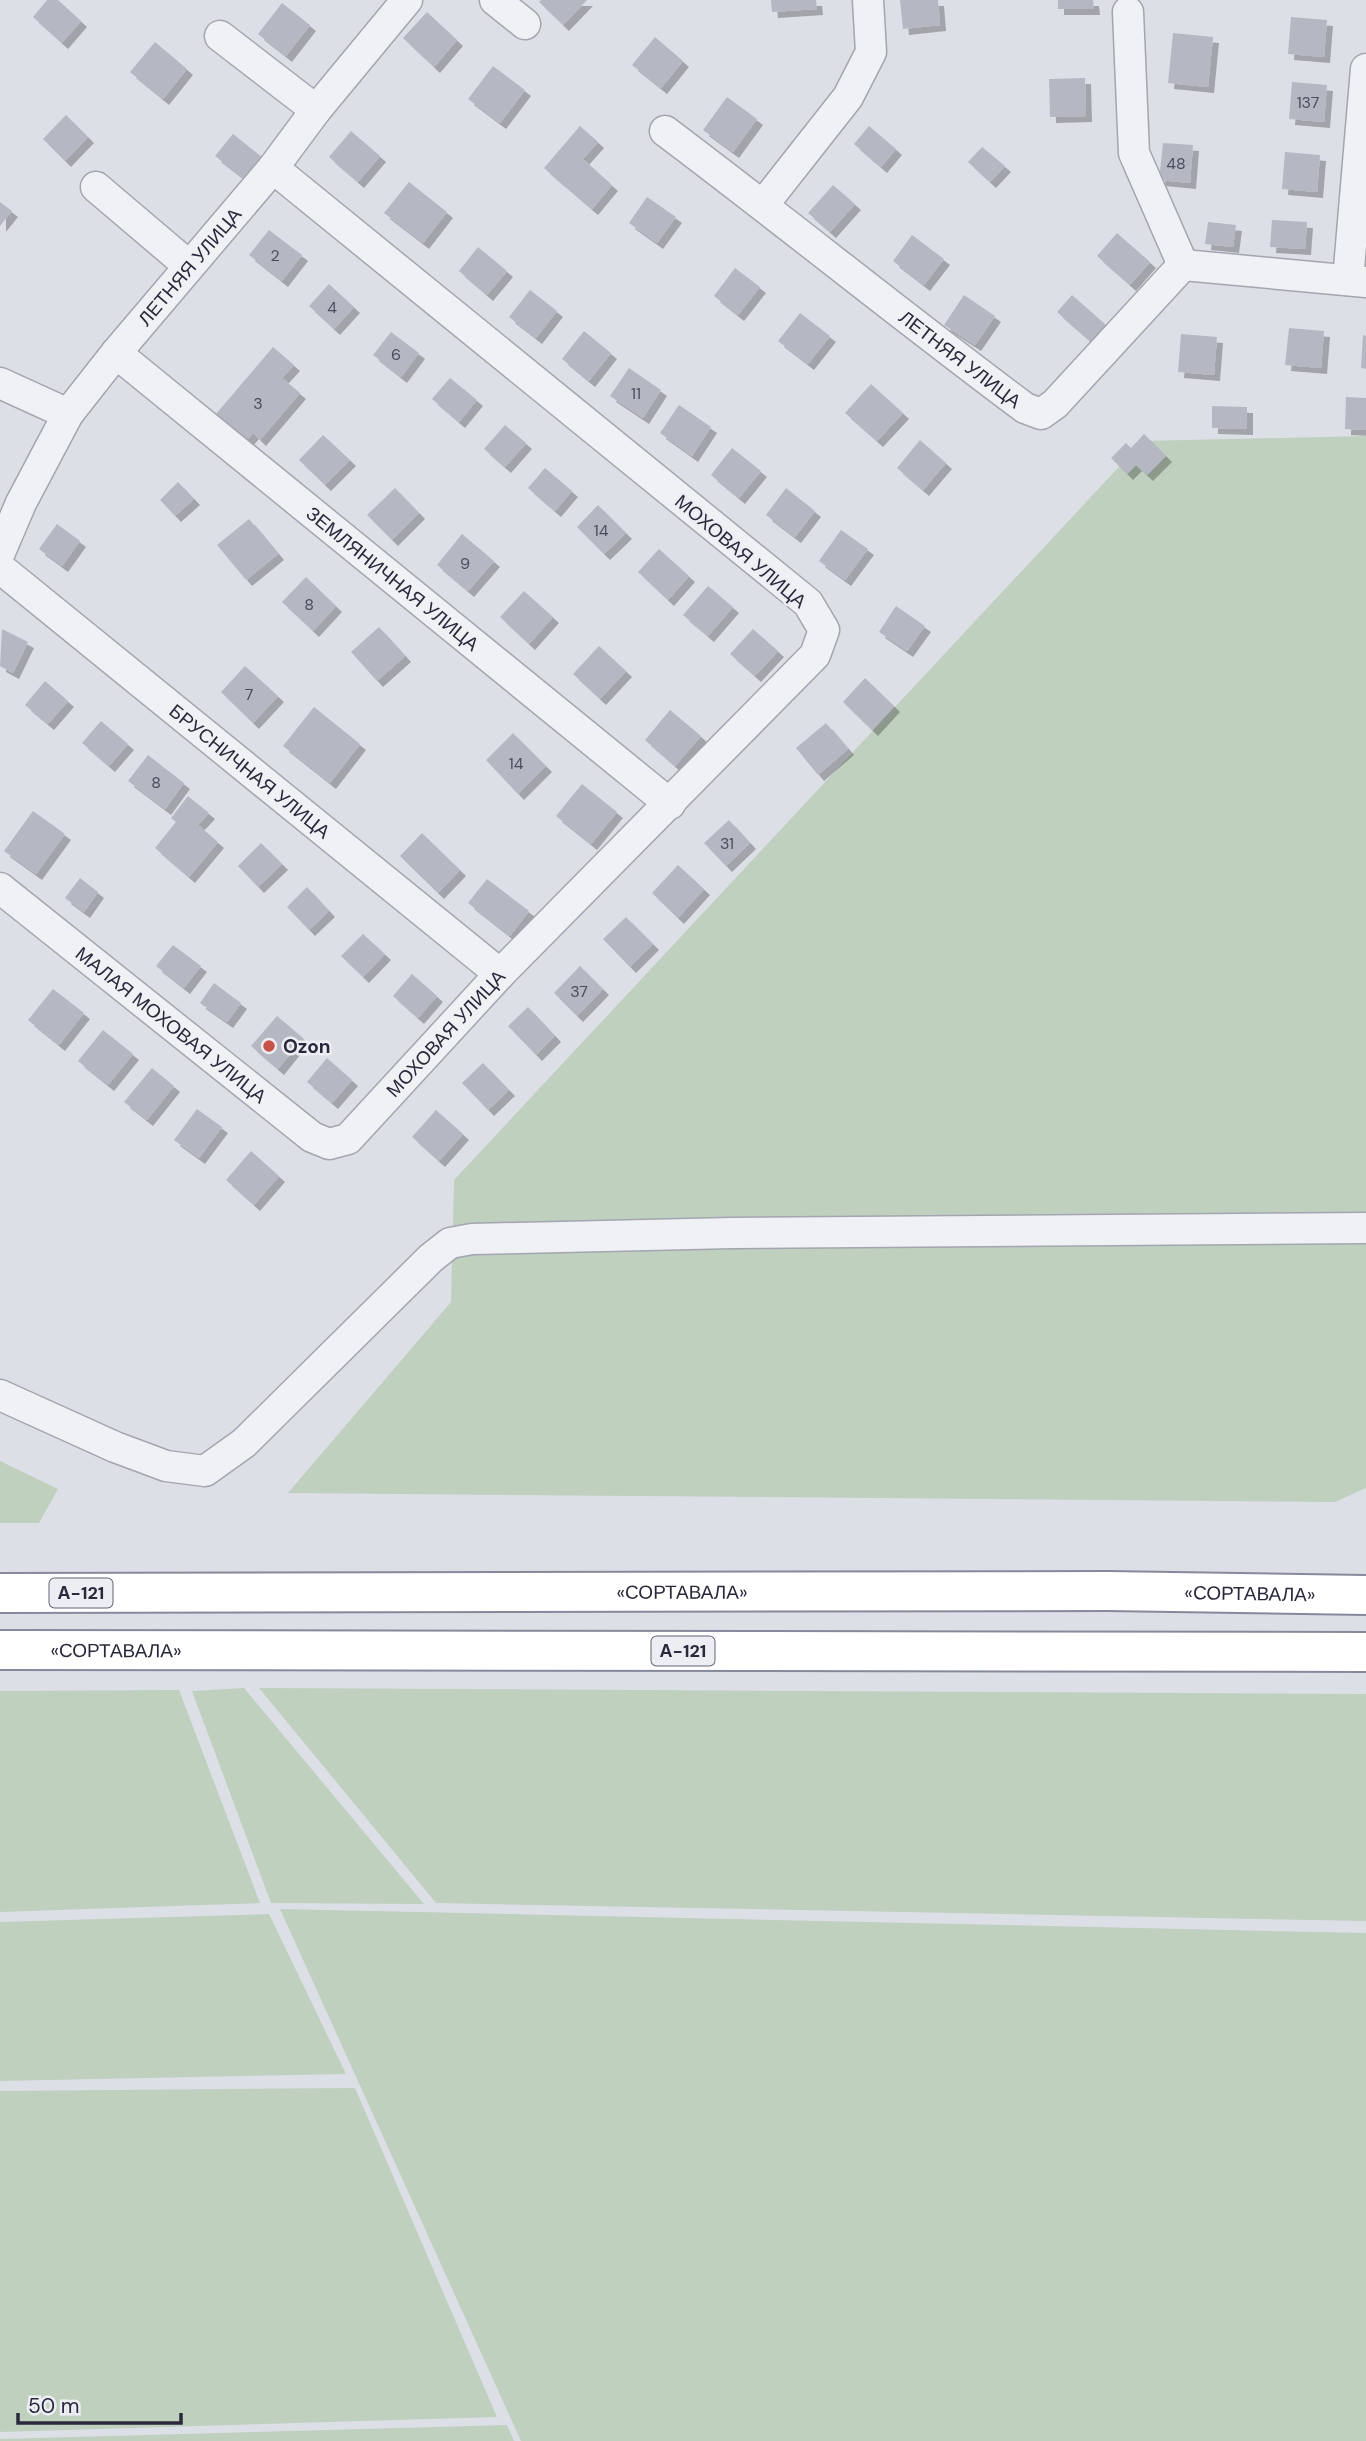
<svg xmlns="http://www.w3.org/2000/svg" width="1366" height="2441" font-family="'DM Sans',sans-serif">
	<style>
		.green { fill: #bfd0bf }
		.building { fill: #b5b7c3; filter: url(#shadow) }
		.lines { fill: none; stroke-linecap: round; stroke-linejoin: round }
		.minor-casing { stroke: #a3a5b0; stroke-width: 33 }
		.highway-casing { stroke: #86899c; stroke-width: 42 }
		.minor { stroke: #f0f1f5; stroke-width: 30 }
		.highway { stroke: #fff; stroke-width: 38 }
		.poi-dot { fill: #c75247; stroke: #edeef4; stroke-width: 2.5 }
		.labels { text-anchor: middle; stroke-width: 5; stroke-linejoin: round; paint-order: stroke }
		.number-label { font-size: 16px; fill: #4b4d5e }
		.shield { fill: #edeef4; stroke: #636573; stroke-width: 2 }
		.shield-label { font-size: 18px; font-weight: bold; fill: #282a3c }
		.street-label { font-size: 19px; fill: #282a3c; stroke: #edeef4 }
		.poi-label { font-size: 19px; font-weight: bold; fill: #282a3c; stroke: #edeef4; text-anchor: start }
	</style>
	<defs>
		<filter id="shadow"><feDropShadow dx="6" dy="6" stdDeviation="0" flood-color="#0004"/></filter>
	</defs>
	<rect width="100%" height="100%" fill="#dddfe7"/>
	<path class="green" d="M1366,436V1488L1335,1502L288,1493L451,1302L454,1180L1143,441Z
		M0,1461L58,1489L39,1523H0Z
		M244,1688L424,1904L271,1903L192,1691Z
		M259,1688L1366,1694V1921L436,1903Z
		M179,1690L260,1903L0,1912V1691Z
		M280,1909L1366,1933V2441H521Z
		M269,1914L346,2074L0,2081V1922Z
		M355,2088L497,2417L0,2432V2091Z
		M507,2425L514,2441H0V2439Z"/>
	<path class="building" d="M47,0H58L81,21L62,43L33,17Z
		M541,0H587L563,25L539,2Z
		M771,0H816L817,9L772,12Z
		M900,0H938L940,25L903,29Z
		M1058,0H1093L1094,9H1058Z
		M282,3L310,25L286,56L258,34Z
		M427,12L457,40L434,67L403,38Z
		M1291,17L1327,20L1324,57L1288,54Z
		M1173,33L1213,37L1208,87L1168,83Z
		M655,37L683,61L661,88L632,65Z
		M155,42L187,69L163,99L130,72Z
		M493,66L525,90L500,123L468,99Z
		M1085,78L1086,116L1050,117L1049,79Z
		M1292,82L1327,85L1324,122L1289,119Z
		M727,97L757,119L733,152L703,130Z
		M66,115L88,137L65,161L43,139Z
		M580,126L598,142L583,159L612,185L592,209L544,168Z
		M869,126L896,149L881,167L854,144Z
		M351,131L380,156L358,182L329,157Z
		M233,134L267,161L250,183L215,156Z
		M1163,143L1193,145L1190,183L1159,180Z
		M982,147L1005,166L990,182L968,162Z
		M1285,152L1320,155L1317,192L1282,189Z
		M409,182L447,212L423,243L384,213Z
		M833,185L855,204L830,232L808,213Z
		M647,197L676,217L657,243L629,223Z
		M0,202L12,211L0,226Z
		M1272,220L1307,222L1305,249L1270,247Z
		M1208,222L1236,225L1233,247L1205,244Z
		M269,230L302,255L282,281L249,255Z
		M1117,233L1150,262L1130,285L1097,256Z
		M912,235L944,259L924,285L893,261Z
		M478,247L507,271L487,295L459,271Z
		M735,268L760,287L738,315L714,296Z
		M329,284L354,307L334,329L309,306Z
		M530,290L557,311L536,338L509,317Z
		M964,295L995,316L975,345L944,325Z
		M1072,295L1105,324L1090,341L1057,312Z
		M800,313L830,336L808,364L778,341Z
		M1289,328L1324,331L1321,368L1285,365Z
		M584,331L611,353L589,381L562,359Z
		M391,332L419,353L401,377L373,355Z
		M1181,334L1217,337L1214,375L1178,372Z
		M1363,335L1366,336V369L1361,368Z
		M273,347L294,365L282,378L300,393L260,440L253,433L247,440L216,414Z
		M629,368L661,390L643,418L610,396Z
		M450,378L477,400L459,422L432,399Z
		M871,384L903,413L877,441L845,413Z
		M1346,397L1366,398V430L1345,429Z
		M679,405L711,427L692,456L660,433Z
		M1212,406L1247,407V429L1212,428Z
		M505,425L526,443L505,467L484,449Z
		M1144,434L1166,456L1147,475L1136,465L1127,474L1111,458L1126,443L1131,448Z
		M323,435L350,460L325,485L299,460Z
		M920,440L946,463L923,490L897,468Z
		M732,448L761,471L739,498L711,475Z
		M545,468L572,491L555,511L528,488Z
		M178,482L194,499L175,516L160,500Z
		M395,488L419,513L392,540L367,515Z
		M786,488L815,511L795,537L766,515Z
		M598,505L626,533L604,554L577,527Z
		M249,519L278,554L246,580L217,545Z
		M57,524L80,541L62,566L39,549Z
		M841,530L868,549L845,580L819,561Z
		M462,534L494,561L468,591L437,565Z
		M659,549L689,576L668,600L638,572Z
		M306,577L336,606L313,631L282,602Z
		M708,586L733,607L708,636L683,615Z
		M524,591L553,617L529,644L500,617Z
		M896,606L925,626L907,651L879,632Z
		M379,627L405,656L377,681L351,652Z
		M2,629L28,642L13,673L0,666Z
		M753,629L778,651L755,676L730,654Z
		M599,646L626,671L600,699L573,674Z
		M245,666L278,696L253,723L221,692Z
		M865,678L894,706L872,730L843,702Z
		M45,681L68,701L48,724L25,705Z
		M314,707L360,744L330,783L283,746Z
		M670,710L701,736L675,766L645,740Z
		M101,721L128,744L109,766L82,743Z
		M826,723L848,749L818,775L796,748Z
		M513,733L546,766L518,794L486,760Z
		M148,755L184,783L165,809L128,781Z
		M582,784L617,812L591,844L556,816Z
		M188,796L209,813L198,825L218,842L189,877L155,848L176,822L171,818Z
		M33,811L65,834L36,874L4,851Z
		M729,820L750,843L726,866L704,843Z
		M422,833L460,870L438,893L400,856Z
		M261,843L282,864L258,887L238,866Z
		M678,865L704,889L678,918L652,893Z
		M80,878L98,892L84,912L65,898Z
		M487,879L529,911L510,936L468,903Z
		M307,887L329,911L309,930L287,907Z
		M626,917L653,944L630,967L603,939Z
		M363,934L385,954L363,977L341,956Z
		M173,945L201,966L184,988L156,966Z
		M580,966L603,989L577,1016L554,993Z
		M412,974L437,996L418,1018L393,996Z
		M214,983L241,1003L227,1022L200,1003Z
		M53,989L84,1013L59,1045L28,1020Z
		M528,1007L555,1036L536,1055L508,1026Z
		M277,1016L303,1038L278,1069L251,1046Z
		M103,1030L133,1054L108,1085L78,1061Z
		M327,1058L352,1080L332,1103L307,1082Z
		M483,1063L509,1090L488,1110L462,1083Z
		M152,1068L174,1086L147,1120L124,1102Z
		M197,1109L222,1127L199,1158L174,1140Z
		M436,1110L463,1134L439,1161L412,1137Z
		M251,1151L279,1176L254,1205L226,1180Z"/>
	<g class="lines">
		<defs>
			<g id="minor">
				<path d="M495,0L525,24"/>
				<path d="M1128,12L1134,153L1183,265"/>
				<path d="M220,36L316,110"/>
				<path id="s1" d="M665,131C786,222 904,318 1025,408L1041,414L1055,404L1183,265L1366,282"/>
				<path d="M96,187L189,266"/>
				<path d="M763,205L848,97L871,52L868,0"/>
				<path d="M1348,280L1366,69"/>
				<path id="s2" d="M116,353L670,804"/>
				<path d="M0,383L68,414"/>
				<path id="s3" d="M0,552L21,503L68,414L116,353L273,168L316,110L407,0"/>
				<path id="s4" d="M0,568L500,974"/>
				<path id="s5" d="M0,888L312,1137L329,1144L348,1139L500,974L815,655L824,630L808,603L273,168"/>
				<path d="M0,1395L115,1447L166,1466L205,1471L244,1443L431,1258L450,1243L472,1239L732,1233L1366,1228"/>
			</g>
			<g id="highway">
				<path id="s6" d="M0,1593L1107,1591L1366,1595"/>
				<path id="s7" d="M0,1650L1366,1652"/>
			</g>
		</defs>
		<use href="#minor" class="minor-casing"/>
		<use href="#highway" class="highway-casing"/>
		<use href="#minor" class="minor"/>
		<use href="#highway" class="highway"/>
	</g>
	<circle class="poi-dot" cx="269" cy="1046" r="7"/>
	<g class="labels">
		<g class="number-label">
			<text x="1308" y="108">137</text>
			<text x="1176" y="169">48</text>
			<text x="275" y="261">2</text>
			<text x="332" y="313">4</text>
			<text x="396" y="360">6</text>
			<text x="636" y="399">11</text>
			<text x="258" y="409">3</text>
			<text x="601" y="536">14</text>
			<text x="465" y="569">9</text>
			<text x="309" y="610">8</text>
			<text x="249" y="700">7</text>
			<text x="516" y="769">14</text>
			<text x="156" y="788">8</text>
			<text x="727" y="849">31</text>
			<text x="579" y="997">37</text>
		</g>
		<g class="shield">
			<rect x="49.5" y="1578.5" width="63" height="29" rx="5"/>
			<rect x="651.5" y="1636.5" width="63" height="29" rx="5"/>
		</g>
		<g class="shield-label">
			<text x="81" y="1599">А-121</text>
			<text x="683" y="1657">А-121</text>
		</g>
		<g class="street-label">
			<text dy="7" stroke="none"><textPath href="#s3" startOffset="345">ЛЕТНЯЯ УЛИЦА</textPath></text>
			<text dy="7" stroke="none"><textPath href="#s1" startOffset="373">ЛЕТНЯЯ УЛИЦА</textPath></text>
			<text transform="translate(741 551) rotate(40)" y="7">МОХОВАЯ УЛИЦА</text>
			<text dy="7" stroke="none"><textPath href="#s2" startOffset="357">ЗЕМЛЯНИЧНАЯ УЛИЦА</textPath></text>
			<text dy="7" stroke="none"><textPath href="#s4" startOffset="322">БРУСНИЧНАЯ УЛИЦА</textPath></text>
			<text dy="7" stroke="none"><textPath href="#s5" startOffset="219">МАЛАЯ МОХОВАЯ УЛИЦА</textPath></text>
			<text dy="7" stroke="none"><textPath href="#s5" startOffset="581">МОХОВАЯ УЛИЦА</textPath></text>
			<text dy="7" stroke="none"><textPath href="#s6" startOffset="682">«СОРТАВАЛА»</textPath></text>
			<text dy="7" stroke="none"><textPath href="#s6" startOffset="1250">«СОРТАВАЛА»</textPath></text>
			<text dy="7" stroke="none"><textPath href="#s7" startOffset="116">«СОРТАВАЛА»</textPath></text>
		</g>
		<g class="poi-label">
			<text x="283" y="1053">Ozon</text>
		</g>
	</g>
	<path d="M18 2413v10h163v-10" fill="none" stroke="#282a3c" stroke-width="3.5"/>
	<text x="28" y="2413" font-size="21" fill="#282a3c" stroke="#edeef4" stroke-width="5" paint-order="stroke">50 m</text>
</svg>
